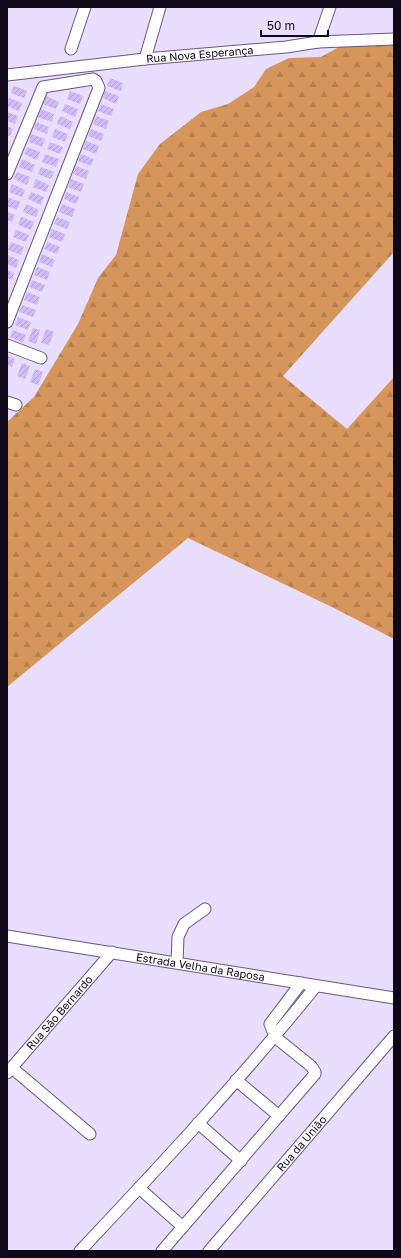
<svg xmlns="http://www.w3.org/2000/svg" width="401" height="1258" font-family="'Golos Text',sans-serif">
	<style>
		.forest { fill: url(#forest-firs) }
		.building { fill: url(#building-hatch) }
		.lines { fill: none; stroke-linecap: round; stroke-linejoin: round }
		.minor-casing { stroke: #685784; stroke-width: 13 }
		.minor { stroke: #fff; stroke-width: 11 }
		.labels { text-anchor: middle; stroke-width: 3.5; stroke-linejoin: round; paint-order: stroke }
		.street-label { font-size: 11px; fill: #0e0818; stroke: #e9defe }
	</style>
	<defs>
		<pattern id="forest-firs" width="22" height="20" patternUnits="userSpaceOnUse"><rect width="22" height="20" fill="#d6955b"/><path d="M5 1l3.5 6h-7zM16 11l3.5 6h-7z" fill="#b67f4e"/></pattern>
		<pattern id="building-hatch" width="6" height="6" patternUnits="userSpaceOnUse"><rect width="6" height="6" fill="#d1bbf7"/><path d="M-1 1l2-2M0 6l6-6M5 7l2-2" fill="none" stroke="#b29fd3"/></pattern>
	</defs>
	<rect width="100%" height="100%" fill="#e9defe"/>
	<path class="forest" d="M394,44V252L283,376L347,429L394,377V639L334,608L188,538L7,687V422L34,397L78,324L98,278L116,255L138,174L160,144L201,112L228,104L254,87L266,69L289,58L321,57L339,47Z"/>
	<path class="building" d="M110,78L123,83L121,91L107,86Z
		M14,86L27,91L24,98L11,93Z
		M70,91L83,96L80,104L67,99Z
		M105,91L119,96L116,104L103,98Z
		M46,96L59,102L56,109L43,104Z
		M9,98L22,103L19,111L7,106Z
		M65,104L78,109L75,117L62,111Z
		M101,104L114,109L111,116L98,111Z
		M41,109L54,114L52,122L38,117Z
		M7,112L18,116L15,124L7,121Z
		M60,116L73,122L70,129L57,124Z
		M96,116L109,121L106,129L93,124Z
		M36,122L49,127L47,134L34,129Z
		M7,126L13,129L10,136L7,135Z
		M55,129L68,134L65,142L52,137Z
		M91,129L104,134L101,141L88,136Z
		M31,134L45,139L42,147L29,142Z
		M86,141L99,146L96,154L83,149Z
		M50,142L63,147L60,154L47,149Z
		M27,147L40,152L37,160L24,154Z
		M45,154L59,159L56,167L42,162Z
		M81,154L94,159L91,166L78,161Z
		M22,159L35,165L32,172L19,167Z
		M76,166L89,171L86,179L73,174Z
		M41,167L54,172L51,179L38,174Z
		M17,172L30,177L27,185L14,179Z
		M36,179L49,185L46,192L33,187Z
		M71,179L84,184L81,192L68,187Z
		M12,184L25,190L22,197L9,192Z
		M31,192L44,197L41,205L28,199Z
		M66,192L79,197L76,204L64,199Z
		M7,197L20,202L17,210L7,206Z
		M26,204L39,210L36,217L23,212Z
		M62,204L75,209L72,217L59,212Z
		M7,212L15,215L12,222L7,220Z
		M21,217L34,222L31,230L18,225Z
		M57,217L70,222L67,229L54,224Z
		M52,229L65,234L62,242L49,237Z
		M16,230L29,235L26,242L13,237Z
		M11,242L24,247L21,255L8,250Z
		M47,242L60,247L57,254L44,249Z
		M42,254L55,260L52,267L39,262Z
		M7,255L19,260L16,268L7,264Z
		M37,267L50,272L47,280L34,275Z
		M7,270L14,273L12,280L7,278Z
		M32,280L45,285L42,292L29,287Z
		M27,292L40,297L37,305L24,300Z
		M22,305L36,310L33,317L19,312Z
		M18,317L31,322L28,330L15,325Z
		M33,328L40,330L36,344L28,341Z
		M46,329L54,332L49,345L41,343Z
		M13,330L26,335L23,343L10,337Z
		M7,356L15,359L12,367L7,365Z
		M22,363L30,366L25,379L17,376Z
		M35,369L43,372L38,385L30,382Z"/>
	<g class="lines">
		<defs>
			<g id="minor">
				<path d="M318,42L330,7"/>
				<path d="M71,49L85,7"/>
				<path d="M145,59L160,7"/>
				<path id="s1" d="M7,75L145,59L286,47L318,42L394,39"/>
				<path d="M7,174L43,87L93,79L96,81L99,88L7,322"/>
				<path d="M7,345L41,358"/>
				<path d="M7,402L16,405"/>
				<path id="s2" d="M7,936L394,998"/>
				<path d="M177,962L178,937L184,924L205,909"/>
				<path d="M12,1068L90,1134"/>
				<path id="s3" d="M7,1073L112,952"/>
				<path d="M236,1080L279,1116"/>
				<path d="M198,1123L241,1161"/>
				<path d="M139,1188L183,1227"/>
				<path d="M80,1251C161,1165 242,1078 316,986"/>
				<path d="M162,1251L315,1074V1072L311,1066L275,1037L270,1024L301,983"/>
				<path id="s4" d="M209,1251L394,1036"/>
			</g>
		</defs>
		<use href="#minor" class="minor-casing"/>
		<use href="#minor" class="minor"/>
	</g>
	<g class="labels">
		<g class="street-label">
			<text dy="4" stroke="none"><textPath href="#s1" startOffset="194">Rua Nova Esperança</textPath></text>
			<text dy="4" stroke="none"><textPath href="#s2" startOffset="196">Estrada Velha da Raposa</textPath></text>
			<text dy="4" stroke="none"><textPath href="#s3" startOffset="80">Rua São Bernardo</textPath></text>
			<text dy="4" stroke="none"><textPath href="#s4" startOffset="142">Rua da União</textPath></text>
		</g>
	</g>
	<rect width="401" height="1258" fill="none" stroke="#0e0818" stroke-width="16"/>
	<path d="M261 30v6h67v-6" fill="none" stroke="#0e0818" stroke-width="2"/>
	<text x="267" y="30" font-size="12" fill="#0e0818" stroke="#e9defe" stroke-width="3" paint-order="stroke">50 m</text>
</svg>
